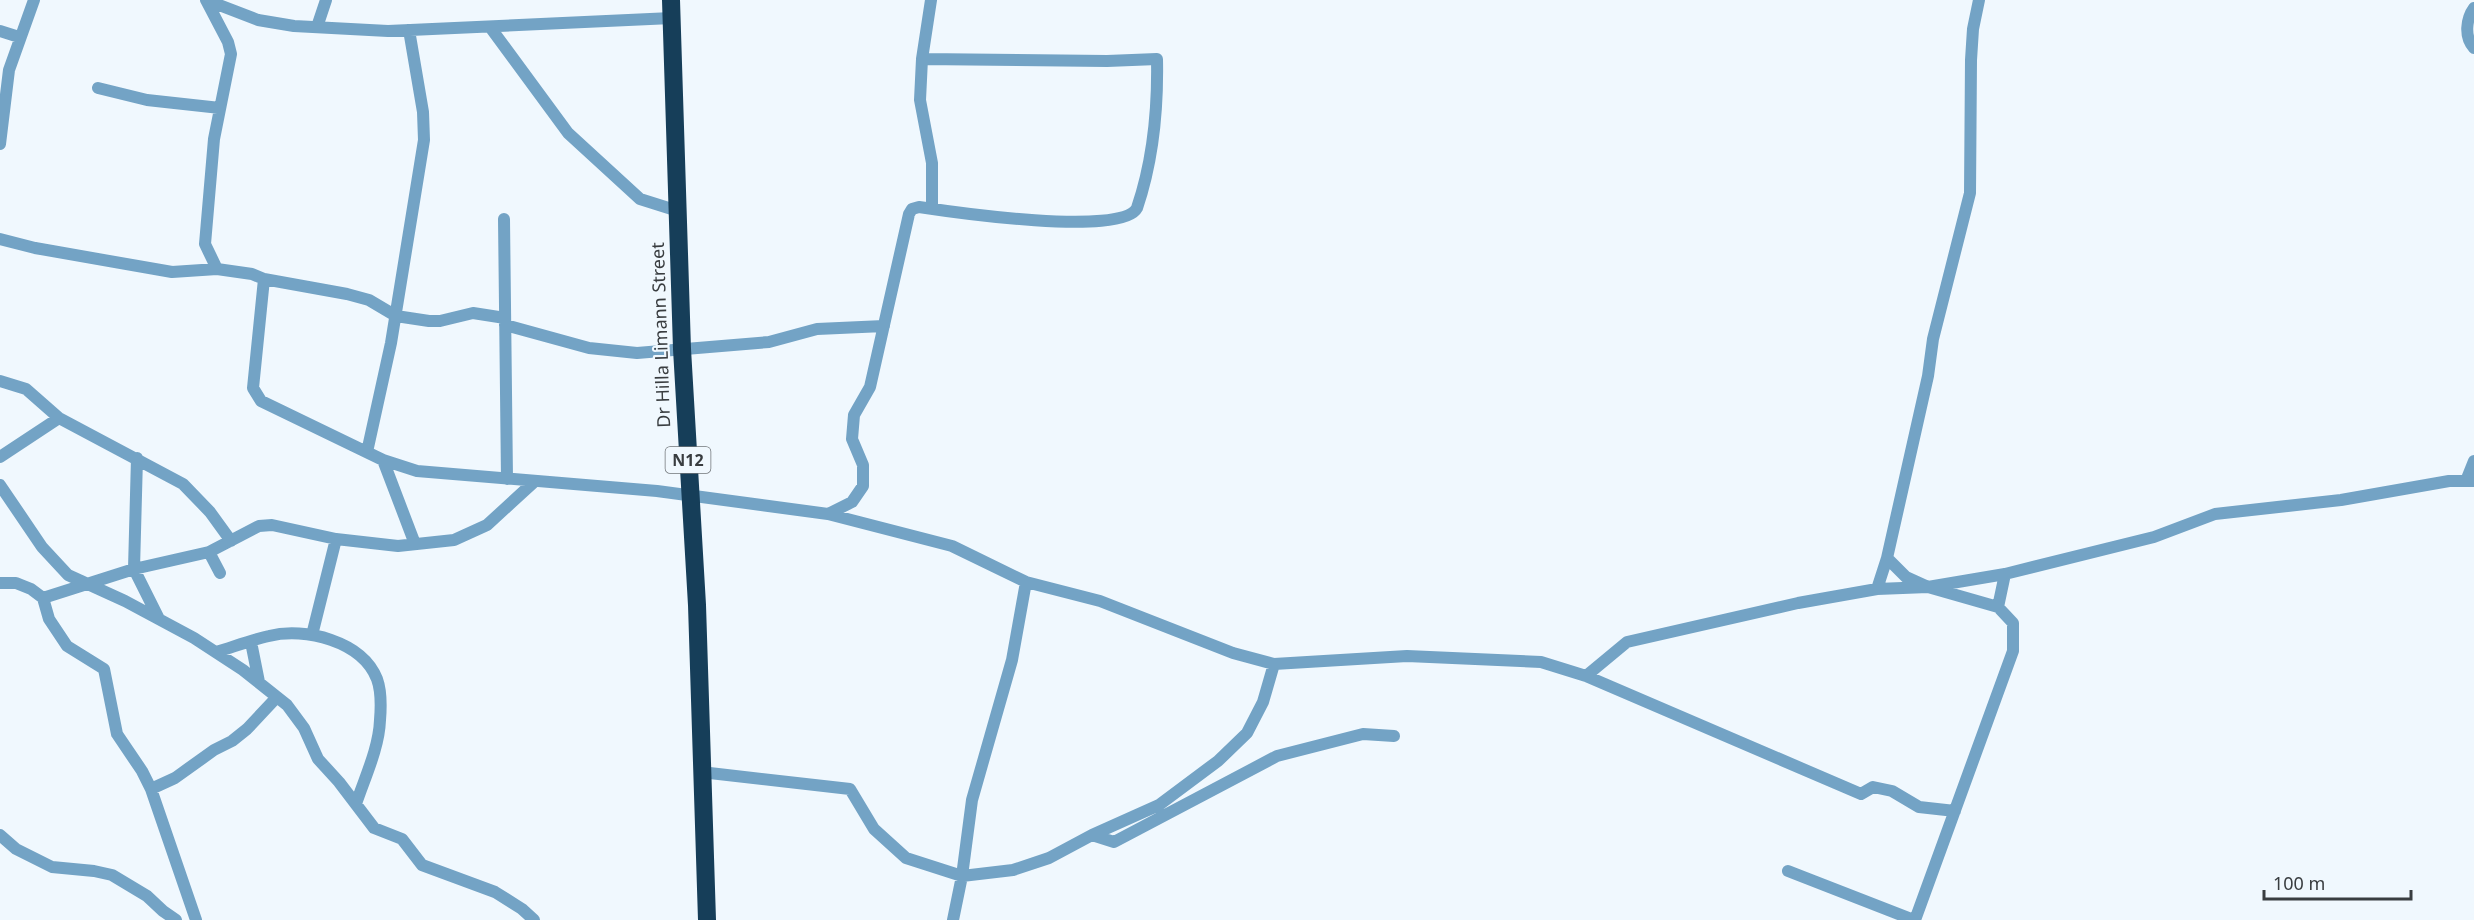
<svg xmlns="http://www.w3.org/2000/svg" width="2474" height="920" font-family="'Noto Sans',sans-serif">
	<style>
		.lines { fill: none; stroke-linecap: round; stroke-linejoin: round }
		.street { stroke: #73a3c5; stroke-width: 12 }
		.highway { stroke: #163e59; stroke-width: 18 }
		.labels { text-anchor: middle; stroke-width: 4.5; stroke-linejoin: round; paint-order: stroke }
		.shield { fill: #f0f8fe; stroke: #707579; stroke-width: 1.5 }
		.shield-label { font-size: 16px; font-weight: bold; fill: #393d40 }
		.street-label { font-size: 18px; fill: #393d40; stroke: #f0f8fe }
	</style>
	<rect width="100%" height="100%" fill="#f0f8fe"/>
	<g class="lines">
		<path class="street" d="M206,0L258,20L294,26L388,31L672,18
			M206,0L228,42L231,54L214,139L205,244L217,269
			M931,0L922,59L920,100L932,163V209
			M2474,8C2466,19 2464,37 2474,48
			M317,27L326,0
			M490,27L568,133L640,199L678,211
			M0,31L19,37
			M98,88L147,100L220,108
			M0,144L9,70L34,0
			M504,219L507,479
			M0,239L35,248L172,272L217,269L252,274L264,279L253,388L261,401L383,460L417,471L657,491L828,514L952,546L1026,582L1100,601L1233,653L1274,664L1407,656L1541,662L1586,676L1627,642L1798,603L1877,589L1928,587L2005,574L2154,537L2215,514L2341,500L2449,481H2474
			M264,279L347,294L369,300L396,316L429,321H440L473,313L505,318
			M505,325L589,348L637,353L769,342L817,329L884,326
			M0,381L26,389L59,418L183,484L210,512L231,541
			M367,452L391,343L424,140L423,112L409,30
			M0,457L59,418
			M137,458L134,569L159,619
			M383,460L415,544
			M2466,481L2474,461
			M0,485L42,547L68,575L125,601L194,638L243,670L287,705L304,728L318,759L339,782L374,828L402,839L422,865L495,892L522,909L534,920
			M828,514L852,502L863,486V465L852,439L854,415L870,387L909,214L912,209L919,207C952,212 1122,237 1137,208C1153,161 1158,109 1157,59L1107,61L922,59
			M209,552L220,573
			M0,583H16L31,589L43,598L49,619L67,646L104,669L117,734L142,771L151,789L196,920
			M1877,589L1887,558
			M43,598L134,569L209,552L259,526L272,525L336,539L398,546L454,540L487,525L535,481
			M1998,607L2005,574
			M312,635L336,539
			M251,642L259,682
			M216,652C233,647 251,640 269,636C305,627 362,641 377,679C381,690 381,708 380,720C379,748 365,777 356,804
			M1586,676L1861,794L1873,787L1892,791L1919,807L1955,811
			M701,772L850,789L874,829L906,858L962,876L1013,870L1049,858L1092,835L1159,805L1218,761L1247,733L1263,702L1274,664
			M151,789L175,778L214,750L232,741L247,729L277,697
			M0,835L16,849L52,867L94,871L112,875L147,896L163,911L176,920
			M1092,835L1114,842L1277,756L1363,734L1394,736
			M1788,871L1914,920
			M953,920L962,876L972,800L1012,660L1026,582
			M1915,920L2013,651V623L1998,607L1928,587L1906,577L1887,558L1928,376L1933,339L1970,193L1971,60L1973,29L1979,0"/>
		<path class="highway" d="M671,0L682,349L697,605L707,920"/>
	</g>
	<g class="labels">
		<rect class="shield" x="665.5" y="447" width="45" height="26" rx="4.5"/>
		<g class="shield-label">
			<text x="688" y="466">N12</text>
		</g>
		<g class="street-label">
			<text transform="translate(661 335) rotate(-92)" y="6">Dr Hilla Limann Street</text>
		</g>
	</g>
	<path d="M2264 890v9h147v-9" fill="none" stroke="#393d40" stroke-width="3"/>
	<text x="2273" y="890" font-size="18" fill="#393d40" stroke="#f0f8fe" stroke-width="4.5" paint-order="stroke">100 m</text>
</svg>
